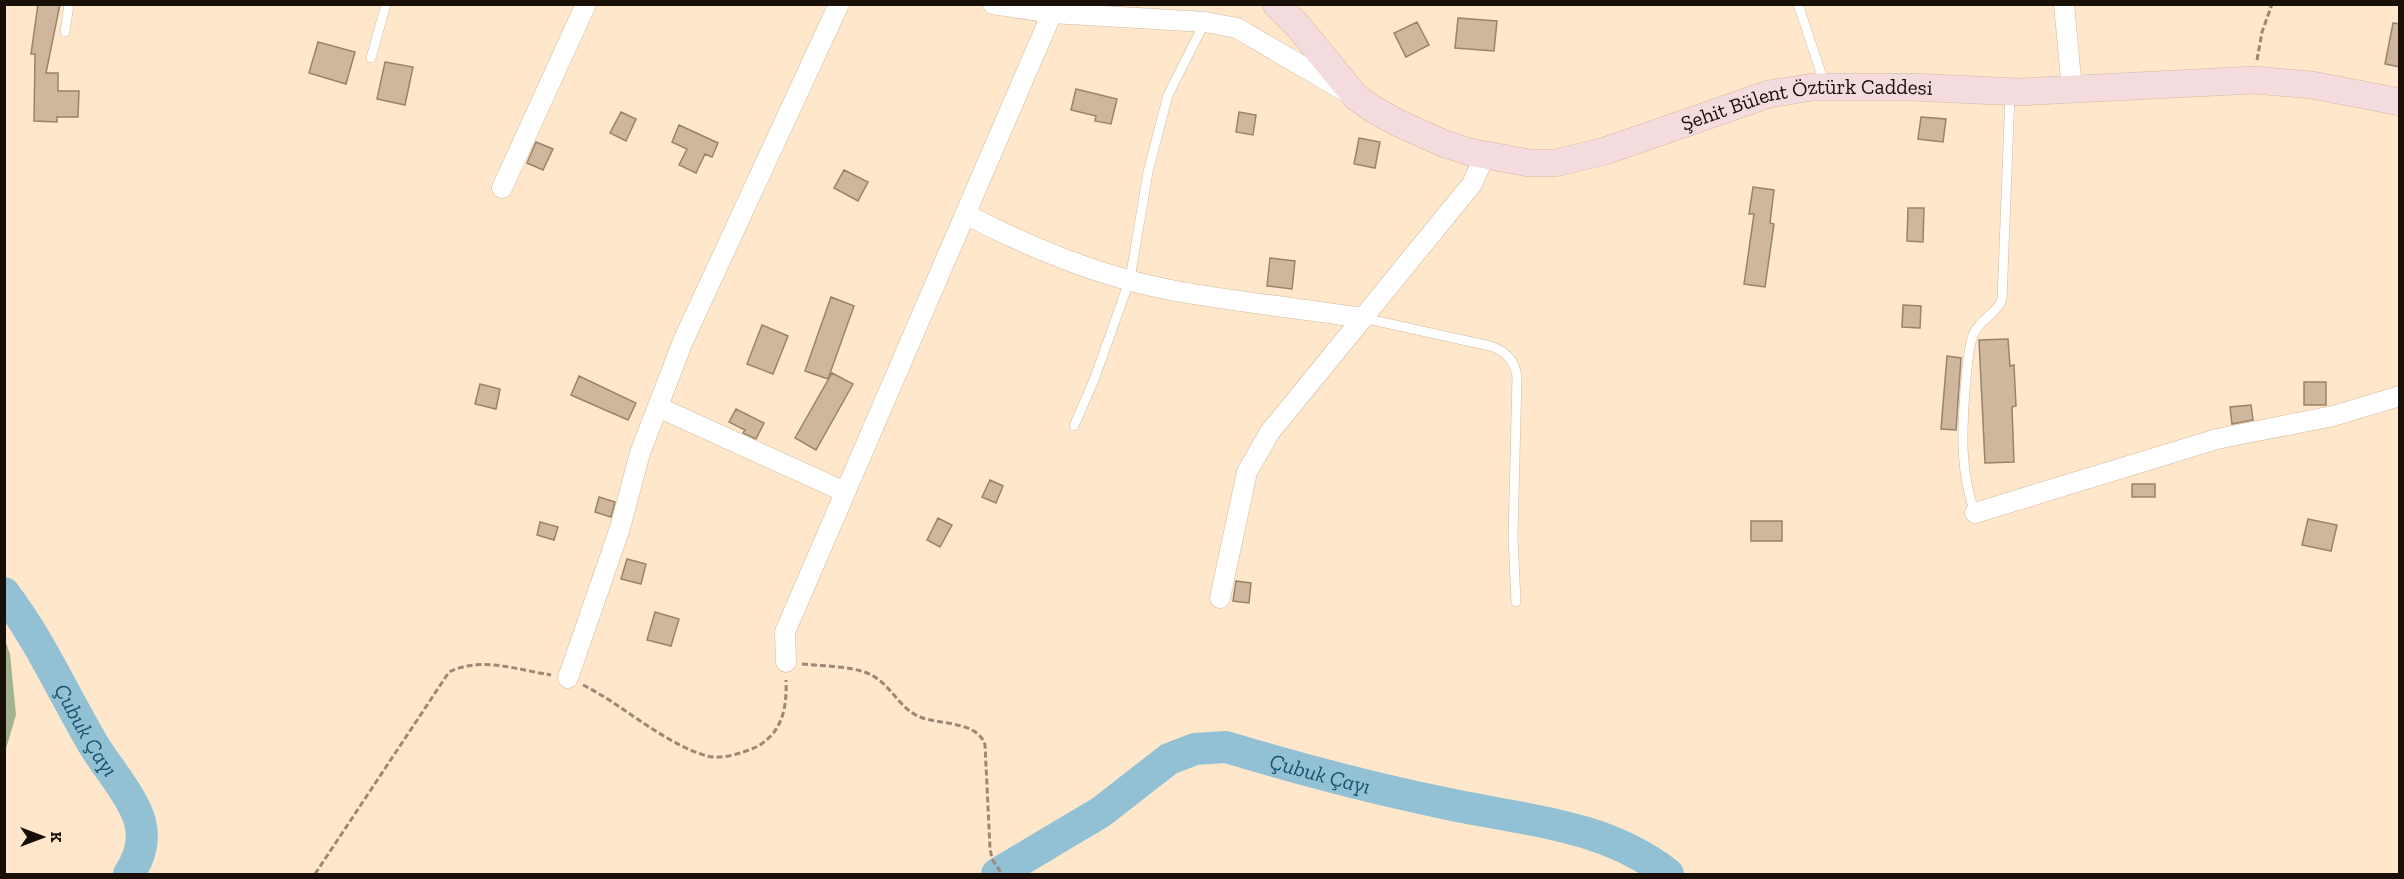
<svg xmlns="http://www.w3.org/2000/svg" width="2404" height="879" font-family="'Zilla Slab',serif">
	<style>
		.forest { fill: #a1b48e }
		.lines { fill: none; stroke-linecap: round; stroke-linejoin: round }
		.river { stroke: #92c1d6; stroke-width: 32 }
		.building { fill: #ceb79c; stroke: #99836a; stroke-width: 1.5 }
		.lane-casing { stroke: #d0ba9f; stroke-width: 10 }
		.street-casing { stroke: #d0ba9f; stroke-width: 21 }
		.secondary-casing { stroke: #d0ba9f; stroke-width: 28 }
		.path { stroke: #9a8975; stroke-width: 3; stroke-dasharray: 6 3; stroke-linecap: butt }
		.lane { stroke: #fff; stroke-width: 9 }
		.street { stroke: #fff; stroke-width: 20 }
		.secondary { stroke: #f4dcde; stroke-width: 27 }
		.labels { text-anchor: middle; stroke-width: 4.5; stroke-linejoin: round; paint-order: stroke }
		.street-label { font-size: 21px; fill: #181006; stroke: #ffe7cb }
		.water-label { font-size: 22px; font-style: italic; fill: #17546b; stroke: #ffe7cb }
	</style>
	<rect width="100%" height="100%" fill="#ffe7cb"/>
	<path class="forest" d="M5,640L10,654L16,715L5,752Z"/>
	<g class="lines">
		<g class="river">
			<path id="s1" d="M4,593C40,640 63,693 93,744C106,766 134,798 140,822C145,841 139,859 129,874"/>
			<path id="s2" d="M997,874L1101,812L1169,759L1195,749L1226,747C1296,768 1367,787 1439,802C1518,820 1602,822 1668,874"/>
		</g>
	</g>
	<path class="building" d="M38,4H60L46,73H58V91H79L78,117H57V122L34,121L35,54H31Z
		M1458,18L1497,21L1494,51L1455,48Z
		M1417,22L1429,45L1406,57L1394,33Z
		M2393,23L2400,24V67L2385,64Z
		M318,42L355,52L346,84L309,73Z
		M385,62L413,67L405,105L377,99Z
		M1076,89L1117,99L1111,124L1095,121L1096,116L1071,110Z
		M621,112L636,119L626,141L610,133Z
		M1239,112L1256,115L1253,135L1236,132Z
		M1921,117L1946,119L1943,142L1918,139Z
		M679,125L718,143L712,157L705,154L696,173L679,165L687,149L672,142Z
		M1359,138L1380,142L1375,168L1354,164Z
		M536,142L553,149L543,170L527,163Z
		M844,170L868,182L858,201L834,188Z
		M1753,187L1774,190L1770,223L1774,224L1765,287L1744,284L1754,214H1749Z
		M1908,208H1924L1923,242L1907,241Z
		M1270,258L1295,261L1292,289L1267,286Z
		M831,297L854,306L828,379L805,371Z
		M1903,305L1921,306L1920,328L1902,327Z
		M762,325L788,336L773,374L747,364Z
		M2008,339L2010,366L2014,365L2016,406L2012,407L2014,462L1985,463L1979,340Z
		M1947,356L1961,358L1956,430L1941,429Z
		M832,373L853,384L816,450L795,438Z
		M579,376L636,403L628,420L571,395Z
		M2304,382H2326V405H2304Z
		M480,384L500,389L496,409L475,404Z
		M2251,405L2253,420L2232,424L2230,407Z
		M736,409L764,423L756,439L743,433L745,430L729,422Z
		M990,480L1003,486L996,503L982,497Z
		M2132,484H2155V497H2132Z
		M599,497L615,502L611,517L595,512Z
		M938,518L952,525L940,547L927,540Z
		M2308,519L2337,525L2331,551L2302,545Z
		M1751,521H1782V541H1751Z
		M540,522L558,527L554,540L537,535Z
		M627,559L646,564L641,584L621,579Z
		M1236,581L1251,583L1249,603L1233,601Z
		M655,612L679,619L671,646L647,640Z"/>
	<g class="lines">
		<defs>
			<path id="lane" d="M1798,4L1825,85
				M65,32L69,4
				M371,58L386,4
				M1363,318L1490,346C1506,351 1514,360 1517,376L1513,538L1516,602
				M1074,426L1094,380L1130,279L1148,172L1168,95L1205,22
				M1975,513C1960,472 1962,432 1965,390C1967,371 1967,353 1973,335C1978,321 1996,314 2002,300L2010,94"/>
			<path id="street" d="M993,4L1052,13L1205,22L1237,28L1348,93
				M2064,4L2072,90
				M502,188L586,4
				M965,214C1029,247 1100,277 1171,290C1234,302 1299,308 1362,318
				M658,407L845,492
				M1975,513L2217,439L2333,416L2400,396
				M1220,598L1247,472L1270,432L1472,184L1485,155
				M786,662L785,632L1052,13
				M568,678L620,528L640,453L683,341L839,4"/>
			<g id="secondary">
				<path id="s3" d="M1276,4L1299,27L1356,97L1373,109L1398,123L1445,144L1470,152L1529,163H1555L1605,151L1769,94L1813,87H1911L2019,92L2254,80L2312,85L2400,102"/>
			</g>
		</defs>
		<use href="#lane" class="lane-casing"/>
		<use href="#street" class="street-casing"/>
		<use href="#secondary" class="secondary-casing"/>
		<path class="path" d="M2257,60L2262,32L2272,4
			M802,664C821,666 850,666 867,673C890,682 898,708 920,717C940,725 978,721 985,745L990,848L992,859L1002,874
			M583,685C625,706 661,742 707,756C721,760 743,753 756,747C783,733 787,707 786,680
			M315,874L449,672C481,656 518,670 551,675"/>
		<use href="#lane" class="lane"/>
		<use href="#street" class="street"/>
		<use href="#secondary" class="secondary"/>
	</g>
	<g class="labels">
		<g class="street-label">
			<text dy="7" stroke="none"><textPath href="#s3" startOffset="597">Şehit Bülent Öztürk Caddesi</textPath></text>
		</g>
		<g class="water-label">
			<text dy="8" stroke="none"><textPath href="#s1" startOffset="160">Çubuk Çayı</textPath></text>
			<text dy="8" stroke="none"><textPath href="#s2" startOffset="364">Çubuk Çayı</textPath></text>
		</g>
	</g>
	<rect width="2404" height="879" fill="none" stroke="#181006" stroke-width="12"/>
	<g transform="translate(42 837) rotate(90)" stroke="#ffe7cb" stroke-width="4.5" paint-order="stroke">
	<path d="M0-4.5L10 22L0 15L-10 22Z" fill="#181006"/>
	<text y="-9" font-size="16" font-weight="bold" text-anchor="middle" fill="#181006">K</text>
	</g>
</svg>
